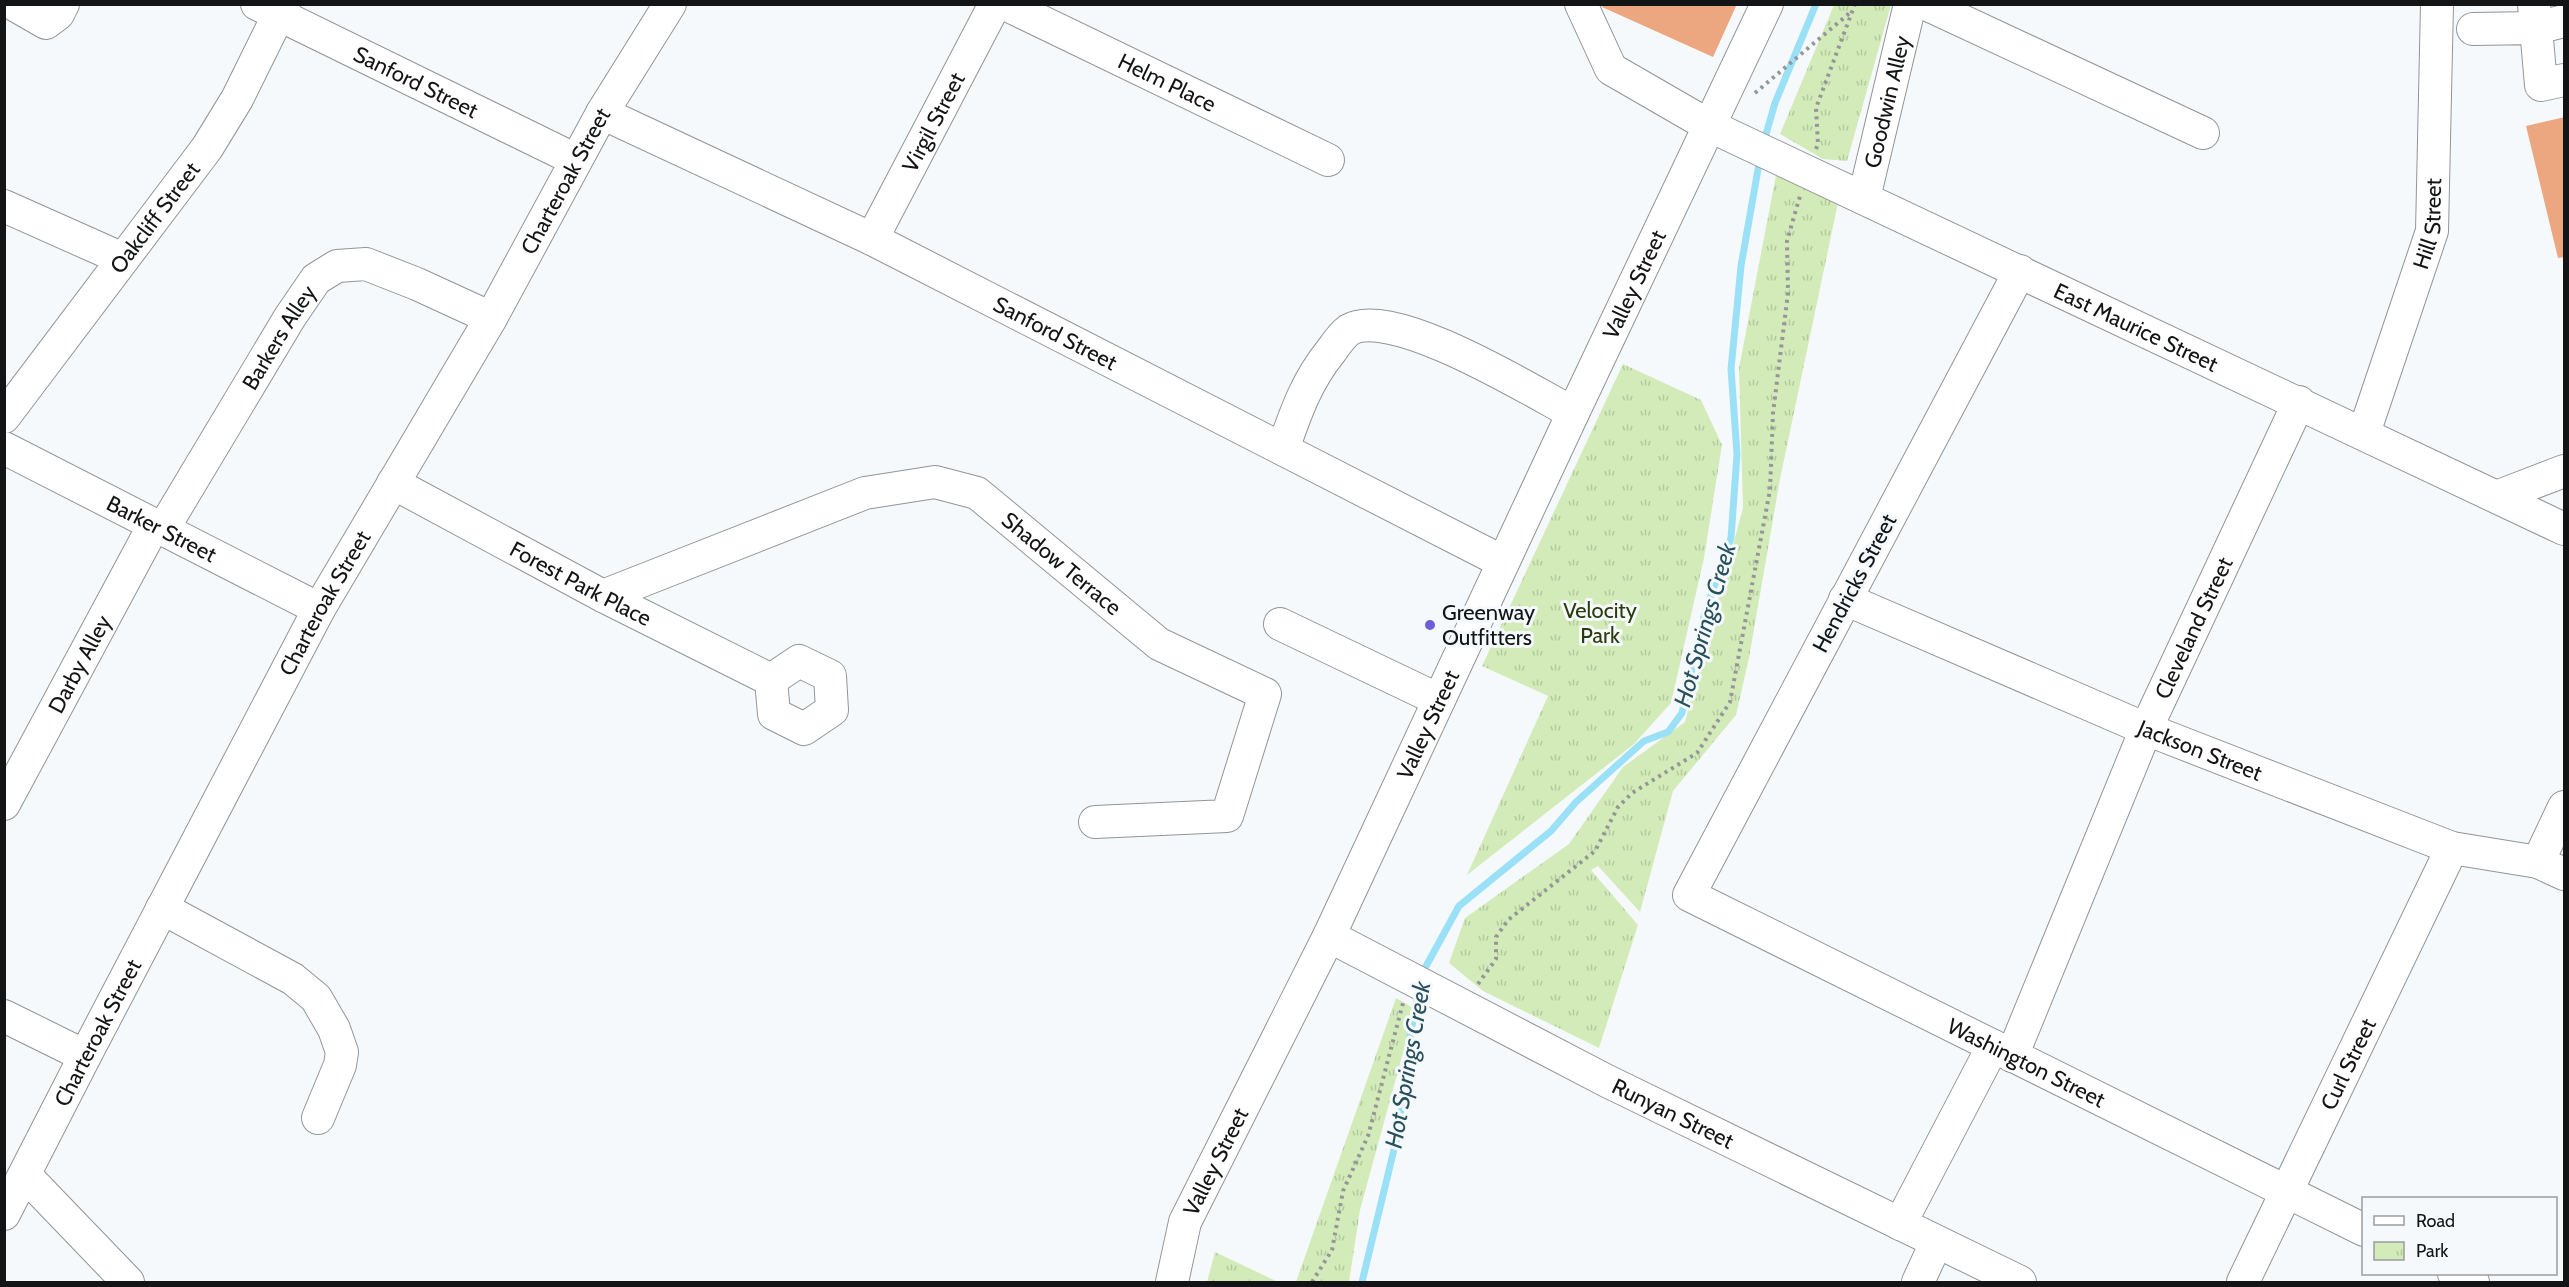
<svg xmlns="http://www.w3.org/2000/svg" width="2569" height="1287" font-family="Cabin,sans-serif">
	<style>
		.park { fill: url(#park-tufts) }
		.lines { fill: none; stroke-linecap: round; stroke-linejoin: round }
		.stream { stroke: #9ae1f8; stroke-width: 7 }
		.building { fill: #eca781 }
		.minor-casing { stroke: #929597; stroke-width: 34 }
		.path { stroke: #949698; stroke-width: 4; stroke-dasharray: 3 4.5; stroke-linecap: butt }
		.minor { stroke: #fff; stroke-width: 32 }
		.poi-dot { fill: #6f5dd7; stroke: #f6f9fc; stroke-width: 2 }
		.labels { text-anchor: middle; stroke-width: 6; stroke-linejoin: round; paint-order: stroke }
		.street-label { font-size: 22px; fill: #131415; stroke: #f6f9fc }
		.park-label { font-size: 22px; fill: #293c0b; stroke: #f6f9fc }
		.poi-label { font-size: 22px; fill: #131415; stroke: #f6f9fc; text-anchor: start }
		.water-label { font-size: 24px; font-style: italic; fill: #27505d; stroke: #f6f9fc }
	</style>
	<defs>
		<pattern id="park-tufts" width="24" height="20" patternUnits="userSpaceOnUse" patternTransform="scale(1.5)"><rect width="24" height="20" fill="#d3ebb9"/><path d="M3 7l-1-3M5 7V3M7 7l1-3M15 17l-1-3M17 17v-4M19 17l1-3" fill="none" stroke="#b4c99e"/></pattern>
	</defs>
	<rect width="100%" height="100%" fill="#f6f9fc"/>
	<path class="park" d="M1834,5H1891L1847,161L1823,159L1780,134Z
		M1777,170L1839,198L1780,479L1749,658L1736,715L1673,791L1640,912L1598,866L1591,870L1638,925L1599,1048L1483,991L1449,963L1465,918L1569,844L1623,767L1685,722L1743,508L1739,368Z
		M1623,364L1701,400L1722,445L1704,558L1671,703L1634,744L1467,875L1548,696L1482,666Z
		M1396,998L1415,1009L1360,1210L1349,1282H1296Z
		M1215,1252L1278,1282H1207Z"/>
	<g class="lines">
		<path class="stream" d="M1764,141L1775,103L1816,4
			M1423,977L1425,968L1459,906L1551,831L1576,802L1644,741L1668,732L1682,713L1704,616L1731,538L1737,454L1731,369L1741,266L1760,158
			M1362,1282L1398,1133L1410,1036L1419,991"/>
	</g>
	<path class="building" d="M1601,4H1737L1713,57L1602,7Z
		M2565,117V257L2558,258L2526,126Z"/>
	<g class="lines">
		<defs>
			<g id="minor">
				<path d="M13,4L46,23L58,14L63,4"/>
				<path id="s1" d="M257,4L576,160"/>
				<path id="s2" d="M1005,4L1328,160"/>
				<path id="s3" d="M1581,4L1611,69L1708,125L2564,529"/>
				<path d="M1926,4L2203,133"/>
				<path d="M2534,4L2536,28L2564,21"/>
				<path d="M2473,29L2536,28L2541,85L2564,80"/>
				<path id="s4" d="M602,113L872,239L1503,562"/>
				<path id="s5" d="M1864,198L1910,4"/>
				<path d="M4,206L123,259"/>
				<path id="s6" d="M872,239L995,4"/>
				<path id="s7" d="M2020,271L1689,895L2364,1230"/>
				<path id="s8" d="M4,417L207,148L237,99L284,4"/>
				<path id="s9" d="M2364,433L2432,231L2437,4"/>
				<path id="s10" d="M4,448L319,609"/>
				<path d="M1283,449C1296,412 1306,382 1331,351C1336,344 1342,335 1349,330C1392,305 1530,390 1573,413"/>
				<path id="s11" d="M393,483L603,596L771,680"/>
				<path d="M2499,496L2564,471"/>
				<path id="s12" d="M163,529L290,317L316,279L337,266L366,264L417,284L491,318"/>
				<path id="s13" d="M603,596L865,493L935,482L977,493L1159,644L1265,694L1227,816L1095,822"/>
				<path id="s14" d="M1845,599L2146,729L2452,848L2538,862L2564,874"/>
				<path d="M1280,624L1439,700"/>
				<path d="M799,661L830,676L832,710L804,729L774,714L771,680Z"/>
				<path id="s15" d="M4,804L154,525"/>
				<path d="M2538,862L2564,807"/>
				<path d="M162,908L293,979L316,998L334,1029L342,1052L340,1065L318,1118"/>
				<path id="s16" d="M1329,936L1607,1081L2020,1282"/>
				<path d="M4,1016L85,1056"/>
				<path id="s17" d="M2012,1056L2146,729L2299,402"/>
				<path d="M25,1175L128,1282"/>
				<path id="s18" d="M4,1214L85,1056L319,609L491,318L602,113L670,4"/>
				<path d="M1900,1224L1993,1046"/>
				<path d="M2454,1274L2473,1282"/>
				<path id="s19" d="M1172,1282L1185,1222L1329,936L1573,413L1767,4"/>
				<path d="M1918,1282L1936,1243"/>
				<path id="s20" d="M2243,1282L2452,848"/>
			</g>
		</defs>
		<use href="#minor" class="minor-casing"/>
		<path class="path" d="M1755,93L1852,11
			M1816,149L1818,144L1816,108L1855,4
			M1478,984L1496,959V937L1508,920L1595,851L1618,807L1632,793L1697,753L1730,702L1770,490L1773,413L1788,293L1787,241L1800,196
			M1312,1282L1332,1250L1343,1191L1368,1136L1403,1003"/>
		<use href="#minor" class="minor"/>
	</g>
	<circle class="poi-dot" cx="1430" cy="625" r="6"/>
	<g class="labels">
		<g class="street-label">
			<text dy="8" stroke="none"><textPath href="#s1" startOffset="177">Sanford Street</textPath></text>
			<text dy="8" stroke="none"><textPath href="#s2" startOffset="180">Helm Place</textPath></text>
			<text dy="8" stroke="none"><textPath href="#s5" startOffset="99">Goodwin Alley</textPath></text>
			<text dy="8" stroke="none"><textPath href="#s6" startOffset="132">Virgil Street</textPath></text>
			<text dy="8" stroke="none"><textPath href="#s18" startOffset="1176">Charteroak Street</textPath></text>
			<text dy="8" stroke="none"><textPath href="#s8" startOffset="250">Oakcliff Street</textPath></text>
			<text dy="8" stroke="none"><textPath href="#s9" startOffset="220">Hill Street</textPath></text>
			<text dy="8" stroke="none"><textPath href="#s19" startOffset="1101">Valley Street</textPath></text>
			<text dy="8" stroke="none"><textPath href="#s3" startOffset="657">East Maurice Street</textPath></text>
			<text dy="8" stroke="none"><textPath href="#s4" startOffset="504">Sanford Street</textPath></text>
			<text dy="8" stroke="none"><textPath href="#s12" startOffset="224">Barkers Alley</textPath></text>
			<text dy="8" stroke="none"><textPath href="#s10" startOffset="177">Barker Street</textPath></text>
			<text dy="8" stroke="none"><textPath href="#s13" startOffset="506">Shadow Terrace</textPath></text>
			<text dy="8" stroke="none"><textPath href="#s11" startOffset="213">Forest Park Place</textPath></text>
			<text transform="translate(1854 583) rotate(-62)" y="8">Hendricks Street</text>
			<text dy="8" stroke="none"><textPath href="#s18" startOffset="690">Charteroak Street</textPath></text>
			<text dy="8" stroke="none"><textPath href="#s17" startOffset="465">Cleveland Street</textPath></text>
			<text dy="8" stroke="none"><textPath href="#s15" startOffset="159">Darby Alley</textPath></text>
			<text dy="8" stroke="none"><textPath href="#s19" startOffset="615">Valley Street</textPath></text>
			<text dy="8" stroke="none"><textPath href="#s14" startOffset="386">Jackson Street</textPath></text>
			<text dy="8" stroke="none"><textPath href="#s18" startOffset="204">Charteroak Street</textPath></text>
			<text dy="8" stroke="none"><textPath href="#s7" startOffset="1083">Washington Street</textPath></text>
			<text dy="8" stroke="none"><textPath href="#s20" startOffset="242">Curl Street</textPath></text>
			<text dy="8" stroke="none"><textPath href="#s16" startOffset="387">Runyan Street</textPath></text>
			<text dy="8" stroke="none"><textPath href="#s19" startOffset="129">Valley Street</textPath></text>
		</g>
		<g class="park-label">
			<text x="1600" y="618">Velocity<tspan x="1600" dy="25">Park</tspan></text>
		</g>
		<g class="poi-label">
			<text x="1442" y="620">Greenway<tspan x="1442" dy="25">Outfitters</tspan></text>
		</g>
		<g class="water-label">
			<text transform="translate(1705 625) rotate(-74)" y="8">Hot Springs Creek</text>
			<text transform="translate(1408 1065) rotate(-80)" y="8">Hot Springs Creek</text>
		</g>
	</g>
	<rect width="2569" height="1287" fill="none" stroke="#131415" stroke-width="12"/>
	<rect x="2362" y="1197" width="195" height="78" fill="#f6f9fc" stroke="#9b9da0" stroke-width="1.5"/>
	<rect x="2374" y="1216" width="30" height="9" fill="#ffffff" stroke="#9b9da0" stroke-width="1.5"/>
	<text x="2416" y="1227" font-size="18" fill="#131415">Road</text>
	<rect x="2374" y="1242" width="30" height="18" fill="url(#park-tufts)" stroke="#9b9da0" stroke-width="1.5"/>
	<text x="2416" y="1257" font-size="18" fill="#131415">Park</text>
</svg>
